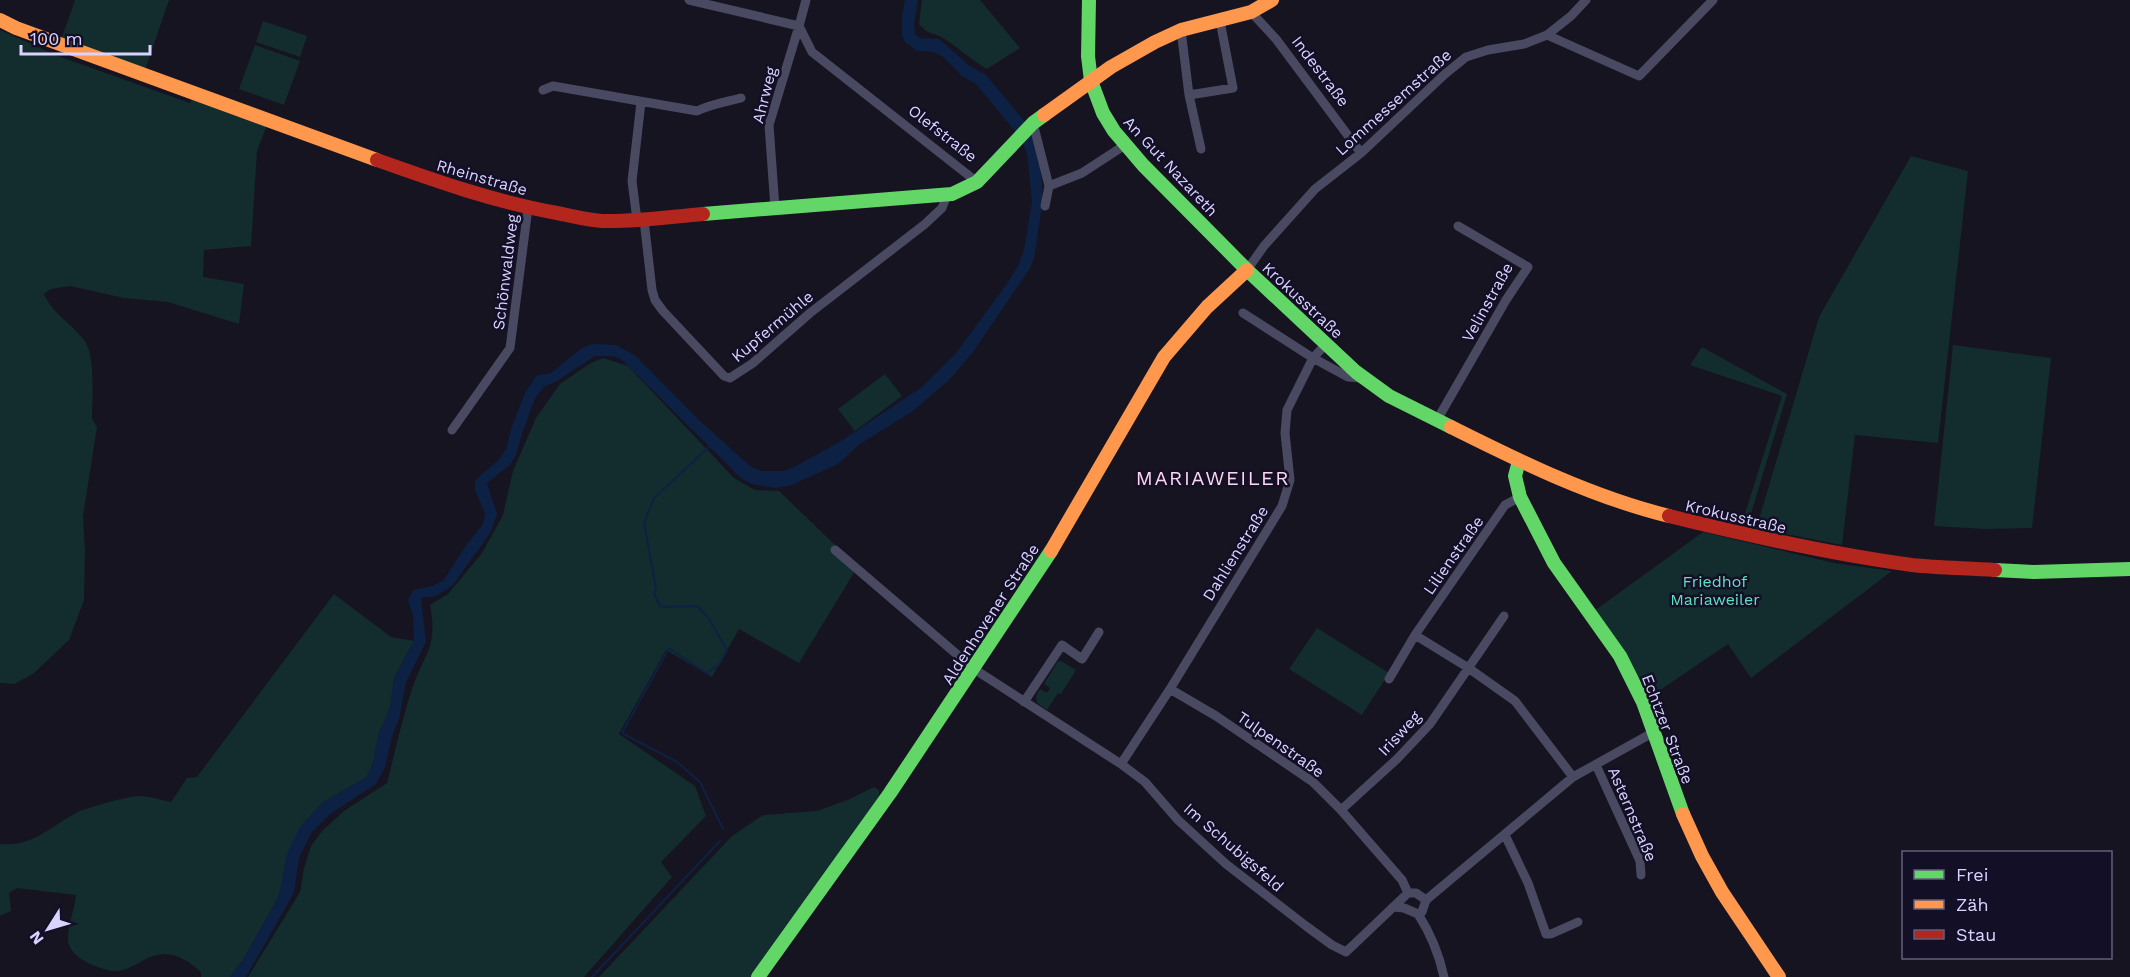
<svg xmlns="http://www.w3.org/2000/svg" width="2130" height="977" font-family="'Work Sans',sans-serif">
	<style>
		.green { fill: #132c2d }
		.water { fill: #0d2144 }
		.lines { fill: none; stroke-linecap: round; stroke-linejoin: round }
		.stream { stroke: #0d2144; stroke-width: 2 }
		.street { stroke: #4a4962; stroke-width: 9 }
		.fast { stroke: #63d668; stroke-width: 14 }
		.slow { stroke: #ff974d; stroke-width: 14 }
		.jam { stroke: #b3261e; stroke-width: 14 }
		.labels { text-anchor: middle; stroke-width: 5; stroke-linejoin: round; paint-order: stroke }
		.street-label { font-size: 16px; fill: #d9d4ff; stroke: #130f26 }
		.park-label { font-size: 16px; fill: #5fe0c0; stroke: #130f26 }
		.quarter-label { font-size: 20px; letter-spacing: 1.5px; fill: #ffd6f0; stroke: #130f26 }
	</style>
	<rect width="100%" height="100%" fill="#161421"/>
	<path class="green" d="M75,0H169L144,73L61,40Z
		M922,0H980L1020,48L987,69C971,60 959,48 943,38C932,31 930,37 919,24Z
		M263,21L307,36L300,57L256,42Z
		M0,30L58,56L190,103L193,97L267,125L257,151L251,246L204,250L203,277L244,284L239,324L168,302L124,298L70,286L51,289L44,294C52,313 72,324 84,340C96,355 92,400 92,419L97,427L83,516L85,550L84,600L69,640L33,674L14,684L0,683Z
		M255,45L300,61L284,105L239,89Z
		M1911,156L1968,171L1938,443L1855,435L1842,545L1765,530L1760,527V516L1819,317Z
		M1953,345L2051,358L2032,528L1984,529L1934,526Z
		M1702,347L1787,394L1748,524L1742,523L1782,396L1690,365Z
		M603,358L628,366L734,478L755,490L779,491L832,542L857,564L855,571L799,663L739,629L712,677L666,650L619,734L695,786L706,816L661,862L672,877L584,977H248L300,892L304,868L311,846L322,831L344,811L387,783C395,752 402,719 412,689C425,652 438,647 430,605L448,594L482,553L503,515L513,471L536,418L560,384L589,364Z
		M885,374L902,396L855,431L838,409Z
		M1703,532L1834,563L1892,571L1751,678L1728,644L1647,699L1594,611Z
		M334,594L391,637L414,641L394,678L390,708L379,733L373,763L367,777L322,803L284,876L279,896L243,960L230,977H201V972C191,963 178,954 164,954C148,955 140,964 126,969C112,975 93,966 81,959C75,955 69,948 68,941C67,926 75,909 76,895L17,888L9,893L11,911L0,916V844C35,847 51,825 80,811C90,807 129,796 139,796C149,796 161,800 171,802L187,778L197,777Z
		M1317,628L1389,673L1362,715L1289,669Z
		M1058,661H1061L1076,670L1061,694L1058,693L1047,710L1037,703L1036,696L1040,689L1047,693L1050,688L1044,684Z
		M874,787L879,790V797L751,977H599L732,836L763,815L817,811L850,799Z"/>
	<path class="water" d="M905,0H918L914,25L915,34L921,38L939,39L970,66L986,75L1025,122L1037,140L1042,183V205L1034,259L1029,270L973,352L949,380L913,411L860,444L838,464L789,486L775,488L752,484L742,479L621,359L612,356H595L557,381L544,387L535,398L522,434L516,455L510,465L487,483L497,514L491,532L453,585L436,596L421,598L426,642L406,682L399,719L392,736L385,767L376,784L330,814L312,832L299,858L294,893L246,977H230L243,960L279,896L287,853L300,827L322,803L367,777L373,763L379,733L390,708L394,678L414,641L413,616L408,600L413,590L432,586L443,581L467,544L483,524L485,513L475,490V480L499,460L506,449L511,429L525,393L536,376L551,373L582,348L592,344L616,345L636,356L698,419L751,467L761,471H784L796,466L841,441L922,387L957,352L1008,282L1019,264L1024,250L1032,201L1027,154L1021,138L976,84L962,76L942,56L933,52L917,51L905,42L902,35V16Z"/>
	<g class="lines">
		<path class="stream" d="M710,446L654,498L644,523L656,589L654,594L660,606L667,607L697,606C711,617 717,635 727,650L719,665L706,673L669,648L622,733L677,762L700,782L723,829
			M592,977L720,841"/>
		<path class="street" d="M689,0L799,26L769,125L775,208
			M806,0L799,26L812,52L977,182
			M1251,12L1276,39L1361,153
			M1181,30L1189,95L1201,149
			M1547,35L1639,76L1713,0
			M543,90L553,86L697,111C712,104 726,102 741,98
			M1189,95L1233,88L1220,21
			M1033,123L1049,186L1045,206
			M1049,186L1082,173L1125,145
			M637,220L632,181L641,102
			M644,220L652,290L655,300L663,311L724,376L730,378L753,363L810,313L925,224L942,208L947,195
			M1247,270L1264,246L1315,189L1361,153L1445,74L1466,57L1488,50L1524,44L1547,35L1571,16L1586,0
			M1243,313L1313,358L1348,377L1362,378
			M1437,420L1506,300L1528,267L1458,226
			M452,430L510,348L528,208
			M835,550L974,669L1121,764L1145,782L1178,820L1226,864L1306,926L1332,945L1346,952L1408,893H1416L1426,900L1573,777L1654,732
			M1415,635L1467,667L1515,701L1573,777
			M1389,679L1415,635L1505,505L1520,497
			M1170,689L1216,716L1313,782L1341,810L1402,880L1408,893
			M1024,702L1062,645L1082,659L1099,632
			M1121,764L1170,689L1282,506L1290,480L1285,433L1287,410L1313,358L1326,344
			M1596,765L1640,861L1641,875
			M1341,810L1397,759L1430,724L1504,616
			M1505,835L1528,883L1546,934H1551L1578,922
			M1393,907L1404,908L1418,914L1422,912L1426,900
			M1418,914C1431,934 1439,954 1444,977"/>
		<path class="fast" d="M1089,0L1088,56L1091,81L1103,113L1114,131L1143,165L1247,270L1356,372L1389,396L1451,427
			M703,214L952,194L977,182L1033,123L1044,115
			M1519,461L1515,476L1520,497L1554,563L1620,656L1643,702L1683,814
			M1995,570L2034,572L2130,569
			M758,977L890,793L1051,551"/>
		<path class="slow" d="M0,20L16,28L377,160
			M1044,115L1111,67L1155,42L1181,30L1251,12L1272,0
			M1451,427C1521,462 1592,497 1669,516
			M1051,551L1164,357L1207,307L1247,270
			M1683,814L1702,856L1722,892L1779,977"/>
		<path class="jam" d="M377,160C436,181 495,202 557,213C572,216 587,220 602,221C636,222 669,217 703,214
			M1669,516C1750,536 1830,554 1912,565C1939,568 1967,568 1995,570"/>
	</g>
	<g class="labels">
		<g class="street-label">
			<text transform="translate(1321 71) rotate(53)" y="6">Indestraße</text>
			<text transform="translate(764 95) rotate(-76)" y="6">Ahrweg</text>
			<text transform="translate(1393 102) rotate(-42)" y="6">Lommessemstraße</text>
			<text transform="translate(943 133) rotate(38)" y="6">Olefstraße</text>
			<text transform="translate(1171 166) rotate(47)" y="6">An Gut Nazareth</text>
			<text transform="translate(482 177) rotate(16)" y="6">Rheinstraße</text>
			<text transform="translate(505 272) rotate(-83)" y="6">Schönwaldweg</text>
			<text transform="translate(1303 300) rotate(43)" y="6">Krokusstraße</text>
			<text transform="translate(1487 302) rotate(-61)" y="6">Velinstraße</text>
			<text transform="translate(772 326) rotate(-40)" y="6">Kupfermühle</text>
			<text transform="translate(1736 516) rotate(13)" y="6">Krokusstraße</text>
			<text transform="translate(1235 553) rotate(-58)" y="6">Dahlienstraße</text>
			<text transform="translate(1453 555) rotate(-55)" y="6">Lilienstraße</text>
			<text transform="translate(990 614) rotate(-57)" y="6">Aldenhovener Straße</text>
			<text transform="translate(1668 729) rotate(69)" y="6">Echtzer Straße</text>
			<text transform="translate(1399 733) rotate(-47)" y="6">Irisweg</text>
			<text transform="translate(1281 744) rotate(35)" y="6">Tulpenstraße</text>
			<text transform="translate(1633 814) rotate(67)" y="6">Asternstraße</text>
			<text transform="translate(1234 847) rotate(41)" y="6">Im Schubigsfeld</text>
		</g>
		<g class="park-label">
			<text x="1715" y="587">Friedhof<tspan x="1715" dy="18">Mariaweiler</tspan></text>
		</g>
		<g class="quarter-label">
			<text x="1213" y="485">MARIAWEILER</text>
		</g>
	</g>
	<rect x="1902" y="851" width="210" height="108" fill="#130f26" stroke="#625e7d" stroke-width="1.5"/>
	<rect x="1914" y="870" width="30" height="9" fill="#63d668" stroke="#625e7d" stroke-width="1.5"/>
	<text x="1956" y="881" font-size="18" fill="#d9d4ff">Frei</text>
	<rect x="1914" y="900" width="30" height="9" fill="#ff974d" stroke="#625e7d" stroke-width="1.5"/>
	<text x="1956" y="911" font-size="18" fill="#d9d4ff">Zäh</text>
	<rect x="1914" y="930" width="30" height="9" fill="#b3261e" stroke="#625e7d" stroke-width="1.5"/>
	<text x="1956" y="941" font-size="18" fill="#d9d4ff">Stau</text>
	<g transform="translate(48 929) rotate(233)" stroke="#130f26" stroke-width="4.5" paint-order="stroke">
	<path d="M0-4.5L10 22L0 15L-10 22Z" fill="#d9d4ff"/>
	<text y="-9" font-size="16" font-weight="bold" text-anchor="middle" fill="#d9d4ff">N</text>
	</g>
	<path d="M21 45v9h129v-9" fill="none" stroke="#d9d4ff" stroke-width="3"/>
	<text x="30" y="45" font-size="18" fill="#d9d4ff" stroke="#130f26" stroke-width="4.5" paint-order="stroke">100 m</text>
</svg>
